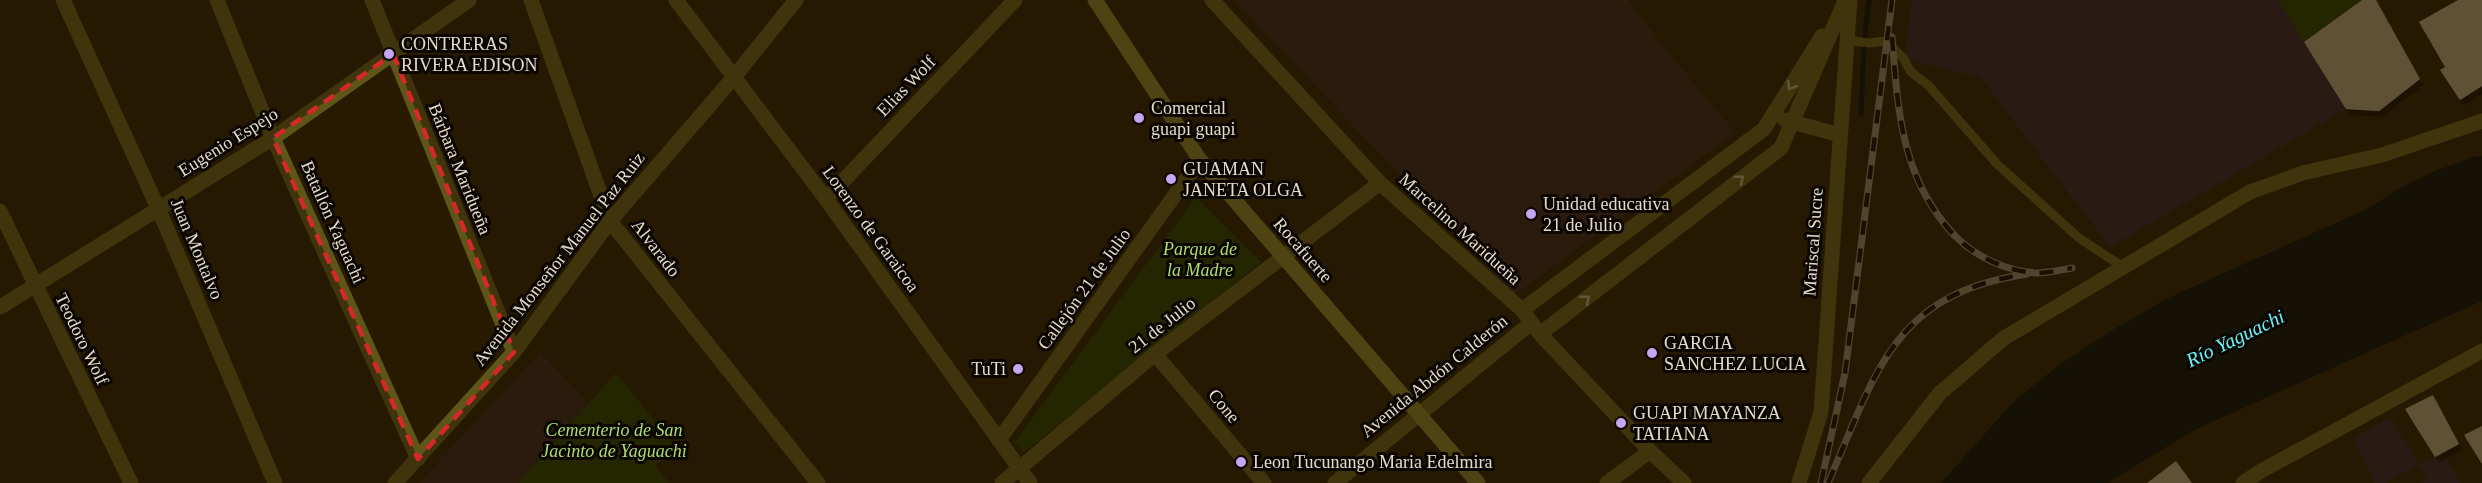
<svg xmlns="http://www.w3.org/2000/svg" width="2482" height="483" font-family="Georgia,serif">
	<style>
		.industrial { fill: #2e1e28 }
		.education { fill: #311e1a }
		.green { fill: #223600 }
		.water { fill: #00090a }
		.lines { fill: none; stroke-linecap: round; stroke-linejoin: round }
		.stream { stroke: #00090a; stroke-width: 5 }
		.building { fill: #a49476; filter: url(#shadow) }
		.lane { stroke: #5e5518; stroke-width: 9 }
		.street { stroke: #5e5518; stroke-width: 15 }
		.secondary { stroke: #807528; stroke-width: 15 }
		.rail-casing { stroke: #837863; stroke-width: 7 }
		.rail { stroke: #0b0601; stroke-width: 4.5; stroke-dasharray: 14; stroke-linecap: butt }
		.oneway { stroke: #a89f7a }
		.marked { fill: none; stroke: #d62828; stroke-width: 4.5; stroke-dasharray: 12 8; stroke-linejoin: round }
		.poi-dot { fill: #c5a6f0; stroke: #0b0601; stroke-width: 2 }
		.labels { text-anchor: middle; stroke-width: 6; stroke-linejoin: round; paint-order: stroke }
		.poi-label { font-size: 18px; fill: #e4dbcb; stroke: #0b0601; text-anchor: start }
		.street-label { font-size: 18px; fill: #e4dbcb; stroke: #0b0601 }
		.park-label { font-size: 18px; font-style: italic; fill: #addd6f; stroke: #0b0601 }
		.water-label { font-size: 20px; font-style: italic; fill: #6bf3fa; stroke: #0b0601 }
	</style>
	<defs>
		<filter id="shadow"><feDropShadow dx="3.5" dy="6" stdDeviation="0" flood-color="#0009"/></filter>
	</defs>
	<rect width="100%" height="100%" fill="#271a01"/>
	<path class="industrial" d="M1912,0H2278L2346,109L2110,247L1980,77L1904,59Z
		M2391,417L2419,465L2442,453L2461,483H2420L2427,478L2418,465L2386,483H2375L2353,439Z"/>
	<path class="education" d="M1234,0H1628L1656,37L1735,133L1514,295Z
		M540,352L589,403L518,483H419Z"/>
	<path class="green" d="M2278,0H2362L2304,42Z
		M1196,197L1261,262L1024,452L1014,443Z
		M616,373L676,447L655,465L669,483H518Z"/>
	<path class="water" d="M2482,156V301L2194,430L2108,483H1941L2015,400L2063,362L2114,329L2168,298L2367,209L2403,186L2435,171L2473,157Z"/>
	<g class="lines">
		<path class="stream" d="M1861,114L1864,43L1869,0"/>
	</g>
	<path class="building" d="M2362,0H2376L2420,79L2379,111L2346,109L2304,42Z
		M2458,0H2482V86L2460,100L2440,70L2445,67L2419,22Z
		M2433,395L2459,444L2435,457L2405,409Z
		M2482,426V464L2464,435Z
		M2176,461L2192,483H2147Z"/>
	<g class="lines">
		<path class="lane" d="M1846,40L1869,43L1886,41L1904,59L1910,71L1929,86L1997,164L2079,238L2123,267"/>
		<path class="street" d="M63,0L158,208L275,483
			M217,0L273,138L418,459
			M372,0L514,352
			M531,0L610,221L818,483
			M676,0L826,199L1030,483
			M1212,0L1380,183L1522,310L1540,334L1650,451L1684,483
			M1785,120L1840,135
			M826,199L1015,0
			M0,211L131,483
			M0,307L273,138L469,0
			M1522,310L1764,129L1822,36
			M1540,334L1781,148L1845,1
			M1155,354L1264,483
			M999,440L1200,160
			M395,483L514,352L610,221L734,77L796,0
			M1002,483L1155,354L1380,183
			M1335,483L1531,323
			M1607,483L1650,451
			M1799,483L1821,412L1850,0
			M1869,483L1940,393L2004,338L2250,192L2303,173L2382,155L2482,121
			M2243,483L2261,471L2482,351"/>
		<path class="secondary" d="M1095,0L1200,160L1478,483"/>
		<defs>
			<path id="rail" d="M1892,37C1898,111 1901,179 1955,236C1976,257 2006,271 2036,273C2048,273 2061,270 2072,268
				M1821,483L1845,373L1892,0
				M1828,483C1876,374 1891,294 2027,274"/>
		</defs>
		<use href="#rail" class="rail-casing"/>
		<use href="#rail" class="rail"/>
	</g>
	<defs><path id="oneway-chevron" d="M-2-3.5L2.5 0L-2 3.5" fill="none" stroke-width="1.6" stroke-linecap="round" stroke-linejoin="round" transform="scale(1.5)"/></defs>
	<g class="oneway">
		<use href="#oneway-chevron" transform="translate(1791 86) rotate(122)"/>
		<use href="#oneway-chevron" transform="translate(1740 179) rotate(-38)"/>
		<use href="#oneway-chevron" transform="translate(1586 299) rotate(-38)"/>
	</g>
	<path d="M0 0H2482V483H0ZM393,54L514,352L418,459L273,138Z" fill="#271a01" fill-opacity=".55" fill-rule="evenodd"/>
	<path class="marked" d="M393,54L514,352L418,459L273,138Z"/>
	<g class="poi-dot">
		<circle cx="389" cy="54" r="6"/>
		<circle cx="1139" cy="118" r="6"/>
		<circle cx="1171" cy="179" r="6"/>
		<circle cx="1531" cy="214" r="6"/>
		<circle cx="1652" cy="353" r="6"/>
		<circle cx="1018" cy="369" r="6"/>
		<circle cx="1621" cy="423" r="6"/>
		<circle cx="1241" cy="462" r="6"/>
	</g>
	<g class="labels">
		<g class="poi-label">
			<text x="401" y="50">CONTRERAS<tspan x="401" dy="21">RIVERA EDISON</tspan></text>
			<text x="1151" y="114">Comercial<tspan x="1151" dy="21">guapi guapi</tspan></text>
			<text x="1183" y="175">GUAMAN<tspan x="1183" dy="21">JANETA OLGA</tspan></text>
			<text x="1543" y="210">Unidad educativa<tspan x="1543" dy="21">21 de Julio</tspan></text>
			<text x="1664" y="349">GARCIA<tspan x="1664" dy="21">SANCHEZ LUCIA</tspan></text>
			<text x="1006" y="375" text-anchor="end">TuTi</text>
			<text x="1633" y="419">GUAPI MAYANZA<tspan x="1633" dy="21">TATIANA</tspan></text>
			<text x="1253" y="468">Leon Tucunango Maria Edelmira</text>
		</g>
		<g class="street-label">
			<text transform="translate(906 86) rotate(-46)" y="6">Elias Wolf</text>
			<text transform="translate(228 142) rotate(-32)" y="6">Eugenio Espejo</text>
			<text transform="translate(460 169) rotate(68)" y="6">Bárbara Maridueña</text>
			<text transform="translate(333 222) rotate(66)" y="6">Batallón Yaguachi</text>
			<text transform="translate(871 229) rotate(54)" y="6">Lorenzo de Garaicoa</text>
			<text transform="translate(1460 229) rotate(42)" y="6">Marcelino Maridueña</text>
			<text transform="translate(1813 242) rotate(-86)" y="6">Mariscal Sucre</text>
			<text transform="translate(656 248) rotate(52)" y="6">Alvarado</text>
			<text transform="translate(197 249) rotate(67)" y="6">Juan Montalvo</text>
			<text transform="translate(1303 250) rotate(49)" y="6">Rocafuerte</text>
			<text transform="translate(559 259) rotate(-52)" y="6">Avenida Monseñor Manuel Paz Ruiz</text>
			<text transform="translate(1084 289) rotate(-54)" y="6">Callejón 21 de Julio</text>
			<text transform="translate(1162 325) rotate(-38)" y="6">21 de Julio</text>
			<text transform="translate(82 339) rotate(64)" y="6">Teodoro Wolf</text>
			<text transform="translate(1434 376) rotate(-39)" y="6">Avenida Abdón Calderón</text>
			<text transform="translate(1224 406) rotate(50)" y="6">Cone</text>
		</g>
		<g class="park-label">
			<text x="1200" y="255">Parque de<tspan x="1200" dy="21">la Madre</tspan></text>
			<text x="614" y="436">Cementerio de San<tspan x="614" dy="21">Jacinto de Yaguachi</tspan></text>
		</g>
		<g class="water-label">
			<text transform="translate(2235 338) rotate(-26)" y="7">Río Yaguachi</text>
		</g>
	</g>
</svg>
